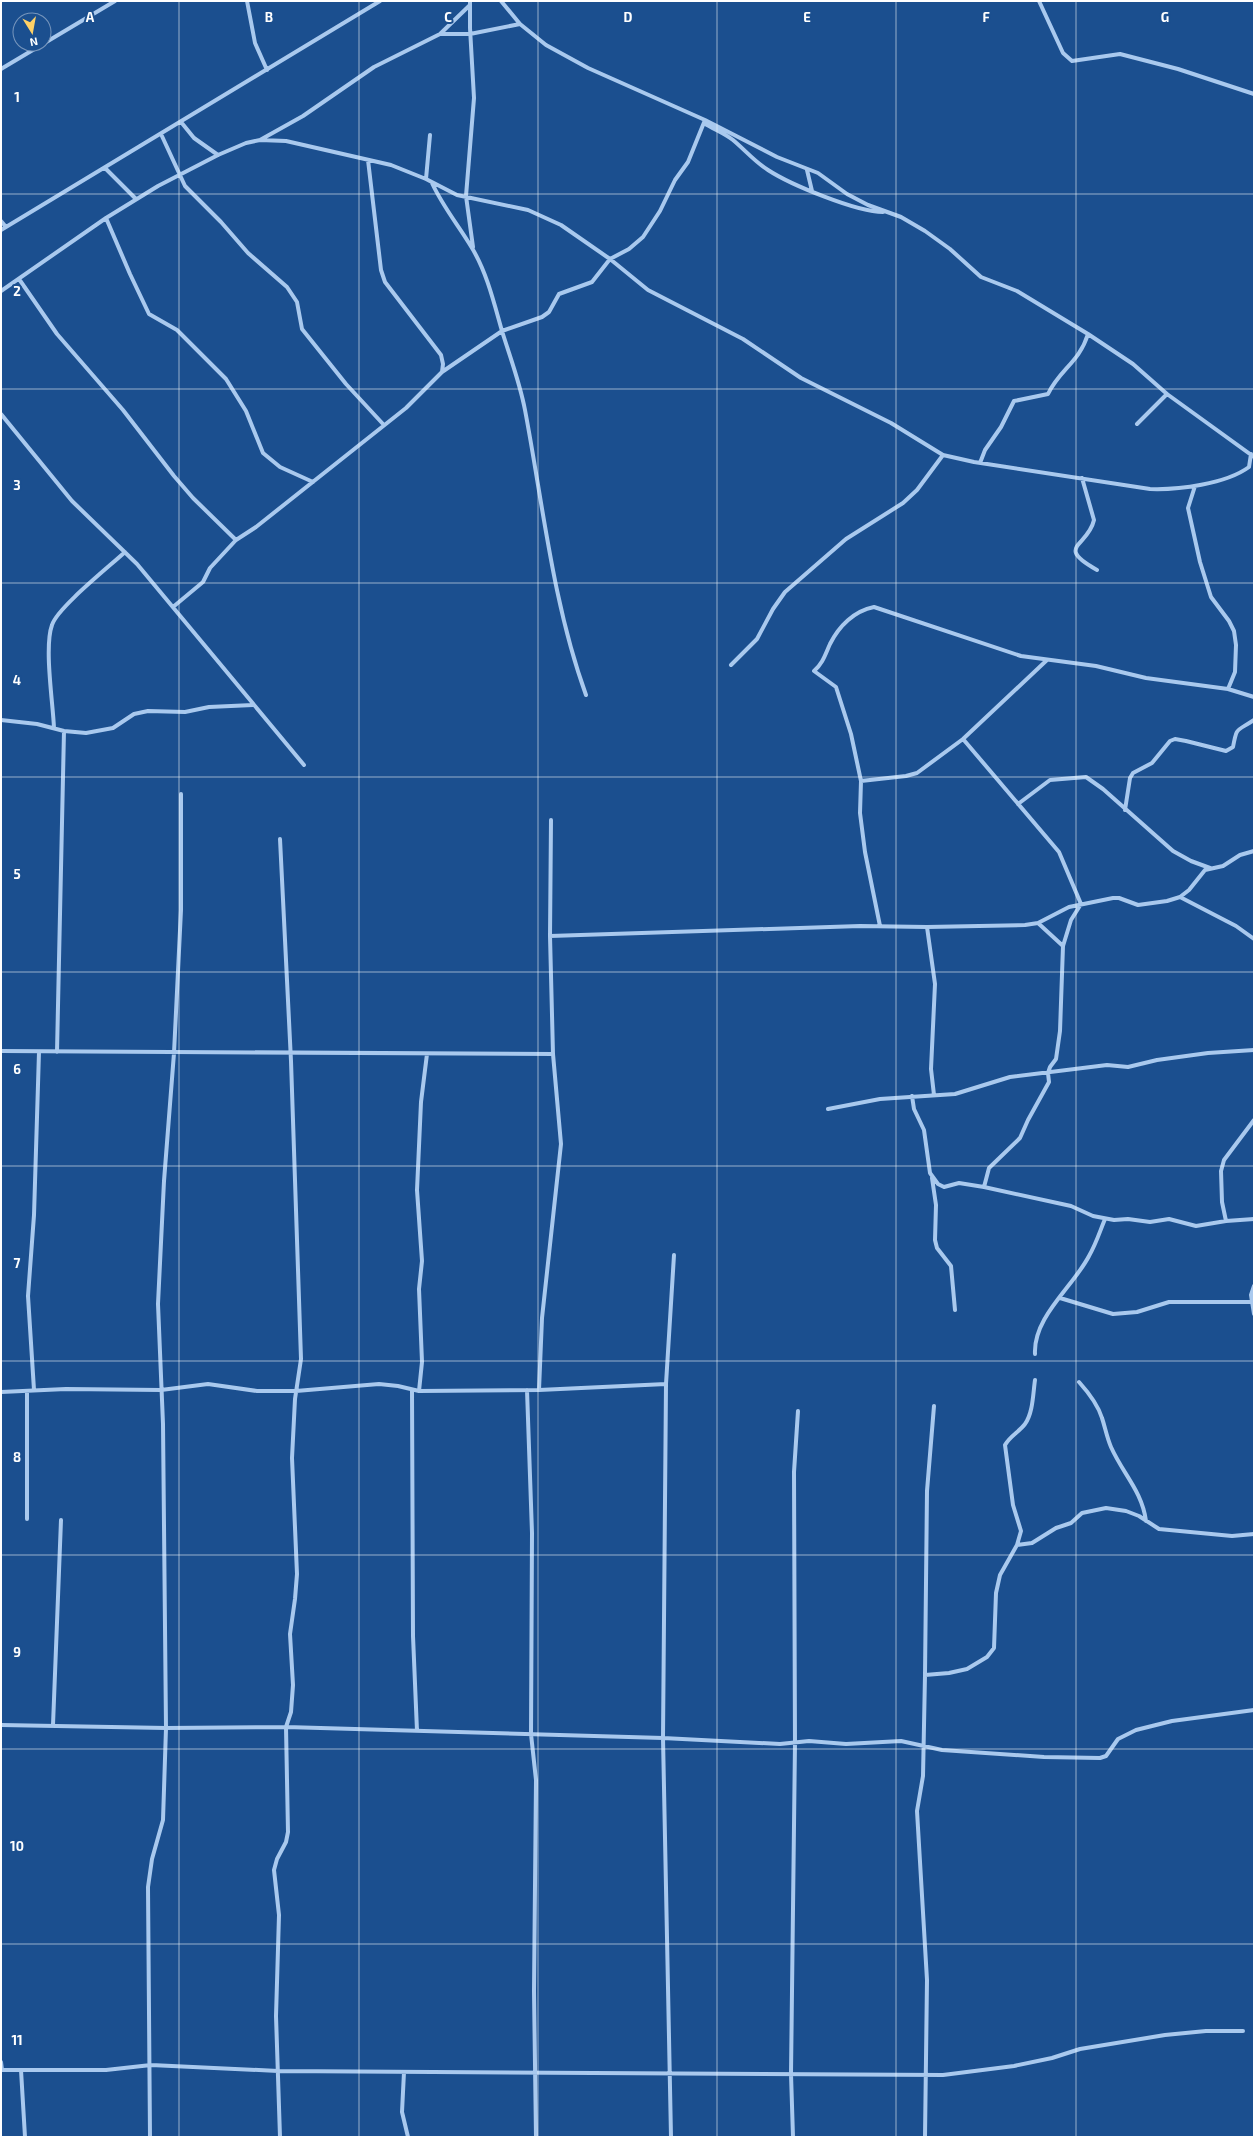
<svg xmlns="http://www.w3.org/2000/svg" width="1255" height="2138" font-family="'Exo 2',sans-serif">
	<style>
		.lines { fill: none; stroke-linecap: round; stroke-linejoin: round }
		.minor { stroke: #a9c9ee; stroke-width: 4 }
		.grid { fill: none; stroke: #fff; stroke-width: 1; stroke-opacity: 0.55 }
		.grid-label { font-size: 13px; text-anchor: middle; font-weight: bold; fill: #fff; stroke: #1b4f8f; stroke-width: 4; stroke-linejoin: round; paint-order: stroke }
	</style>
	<rect width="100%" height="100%" fill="#1b4f8f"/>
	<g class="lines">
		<path class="minor" d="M247,1L255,43L267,70
			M470,1V28L474,98L466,196L473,247
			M501,1L520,24L546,45L588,68L705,120L777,157L818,173L847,194L868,205L901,217L925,231L950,249L981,277L1017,291L1088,334L1133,364L1167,394L1254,457
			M1039,1L1063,53L1072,61L1120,54L1178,69L1254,94
			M440,34H470L520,24
			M1,69L115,1
			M181,122L194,138L218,155
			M704,123C713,129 724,133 733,140C745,150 755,162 768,170C791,185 857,212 883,212
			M161,134L185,186L221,222L248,253L287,287L297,302L302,329L346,384L383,424
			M260,140L303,116L374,67L440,34L470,5
			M368,160L381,270L385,282L441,355L443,364L442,372
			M105,168L136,199
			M807,170L812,191
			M426,179L430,135
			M106,218L130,274L149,314L177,330L226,379L246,411L263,453L280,467L313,482
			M1,221L6,227
			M1,230L380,1
			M19,279L57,334L123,410L174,476L193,498L236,540
			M1,291L106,218L158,186L218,155L246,143L260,140L286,141L391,165L426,179L457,195L528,210L561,225L610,259L648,290L743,339L801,378L891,423L943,455L974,462L1150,489C1178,490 1226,484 1249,467L1251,454
			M1,414L72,501L137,564L304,765
			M1137,424L1167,394
			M980,463L985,450L1001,427L1014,401L1048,394C1060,369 1079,363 1088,334
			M1082,478L1094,520C1088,547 1054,546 1097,570
			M1195,486L1188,508L1200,562L1211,597L1229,621L1234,631L1236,645L1235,672L1228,689
			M173,607L203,582L210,568L236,540L256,527L406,408L442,372L502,331C494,303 487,273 472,248C459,226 443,207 432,183
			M731,665L757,639L773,609L785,592L846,539L903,503L917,490L943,455
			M586,695C553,604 543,505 525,410C520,383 510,357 502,331L542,317L549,312L559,294L592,282L610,259L629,249L643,237L660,211L675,180L688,162L705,120
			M1,720L37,724L64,731L86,733L113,728L134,714L148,711L185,712L209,707L253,705
			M54,728C53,703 44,647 52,625C57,608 110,566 125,552
			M963,739L1059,852L1081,904L1071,920L1063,946L1060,1031L1056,1059L1050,1067L1048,1073L1049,1082L1028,1120L1020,1138L989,1168L984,1187
			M861,781L906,776L917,773L963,739L1047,660
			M1018,804L1050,780L1086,777L1103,789L1173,851L1191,861L1210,868
			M1125,810L1130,778L1133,773L1152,763L1170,741L1175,739L1186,741L1226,751L1233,747C1237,726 1236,732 1254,720
			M1180,897L1236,926L1254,939
			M1038,923L1063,946
			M880,926L865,852L860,813L861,781L851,734L836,687L814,671C823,663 825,655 830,644C839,626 854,611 874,607L1021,656L1096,666L1146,678L1228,689L1254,697
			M927,927L935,984L931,1069L934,1095
			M550,936L860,926L927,927L1025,925L1038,923L1069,907L1113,898H1119L1138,905L1167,901L1180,897L1189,890L1205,870L1223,866L1240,855L1254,851
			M1,1051L553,1054
			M57,1052L64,731
			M912,1096L914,1109L924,1130L930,1173L938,1184L944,1187L959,1183L984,1187L1071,1206L1093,1216L1114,1220L1128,1219L1150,1222L1169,1219L1196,1226L1226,1221L1254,1219
			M828,1109L880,1099L955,1094L1010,1077L1107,1065L1128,1067L1157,1060L1208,1053L1254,1050
			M932,1178L936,1205L935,1240L937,1248L951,1266L955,1310
			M1226,1221L1222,1202L1221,1171L1224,1160L1254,1120
			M1254,1286L1251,1295L1254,1314
			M1060,1298L1113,1314L1137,1312L1169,1302H1251
			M1035,1354C1033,1317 1073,1287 1089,1256C1096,1244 1100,1231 1105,1219
			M1079,1382C1088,1392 1098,1405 1102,1418C1105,1427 1107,1438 1111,1447C1123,1474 1142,1491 1146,1521
			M34,1390L28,1296L34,1215L39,1052
			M412,1390L413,1636L417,1731
			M527,1390L532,1533L531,1734L536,1780L534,1991L536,2137
			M539,1390L542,1318L561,1144L553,1054L550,936L551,820
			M27,1391V1519
			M419,1391L422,1362L419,1289L422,1261L417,1190L421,1102L427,1054
			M1,1392L66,1389L161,1390L208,1384L257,1391H296L379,1384L398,1386L419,1391L539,1390L666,1384
			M1017,1545L1032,1543L1056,1528L1071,1523L1082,1513L1106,1508L1126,1511L1139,1516L1159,1529L1232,1536L1254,1534
			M925,1675L927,1491L934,1406
			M1,1725L166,1728L286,1727L663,1738L780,1744L809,1741L846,1744L901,1741L942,1750L1044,1757L1100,1758L1106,1756L1118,1739L1136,1730L1172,1721L1254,1710
			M53,1725L61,1520
			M1,2062L2,2070
			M1,2070H106L151,2065L278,2071L943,2075L1014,2066L1052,2058L1080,2049L1165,2035L1206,2031H1243
			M21,2070L25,2137
			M404,2072L402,2112L408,2137
			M150,2137L148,1887L152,1859L163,1820L166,1728L163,1424L158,1304L164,1181L174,1053L181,910V794
			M280,2137L276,2016L279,1915L274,1870L277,1859L286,1842L288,1832L286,1727L291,1712L293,1685L290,1634L295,1599L297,1574L292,1458L295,1399L301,1359L291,1061L280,839
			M671,2137L663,1738L666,1384L674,1255
			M793,2137L791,2074L795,1743L794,1472L798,1411
			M925,2137L927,1980L917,1811L923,1776L925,1675L949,1673L967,1669L987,1657L994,1648L996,1593L1000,1575L1017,1545L1021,1531L1013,1505L1005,1445C1010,1436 1019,1432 1025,1424C1033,1413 1033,1394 1035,1380"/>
	</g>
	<path class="grid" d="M179,1V2137M359,1V2137M538,1V2137M717,1V2137M896,1V2137M1076,1V2137M1,194H1254M1,389H1254M1,583H1254M1,777H1254M1,972H1254M1,1166H1254M1,1361H1254M1,1555H1254M1,1749H1254M1,1944H1254"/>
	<g class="grid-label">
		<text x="90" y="22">A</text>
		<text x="269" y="22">B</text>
		<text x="448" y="22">C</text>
		<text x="628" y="22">D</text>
		<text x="807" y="22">E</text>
		<text x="986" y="22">F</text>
		<text x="1165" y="22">G</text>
		<text x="17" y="102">1</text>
		<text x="17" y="296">2</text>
		<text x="17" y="490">3</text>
		<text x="17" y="685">4</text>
		<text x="17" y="879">5</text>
		<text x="17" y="1074">6</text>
		<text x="17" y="1268">7</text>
		<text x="17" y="1462">8</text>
		<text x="17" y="1657">9</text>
		<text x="17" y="1851">10</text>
		<text x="17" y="2045">11</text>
	</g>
	<rect width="1255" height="2138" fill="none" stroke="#ffffff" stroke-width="4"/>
	<g transform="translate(32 32) rotate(169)"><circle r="19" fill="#1b4f8f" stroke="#7695bc"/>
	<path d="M0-3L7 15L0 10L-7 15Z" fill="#ffd166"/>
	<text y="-6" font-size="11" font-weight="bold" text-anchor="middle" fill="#ffffff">N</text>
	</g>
</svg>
